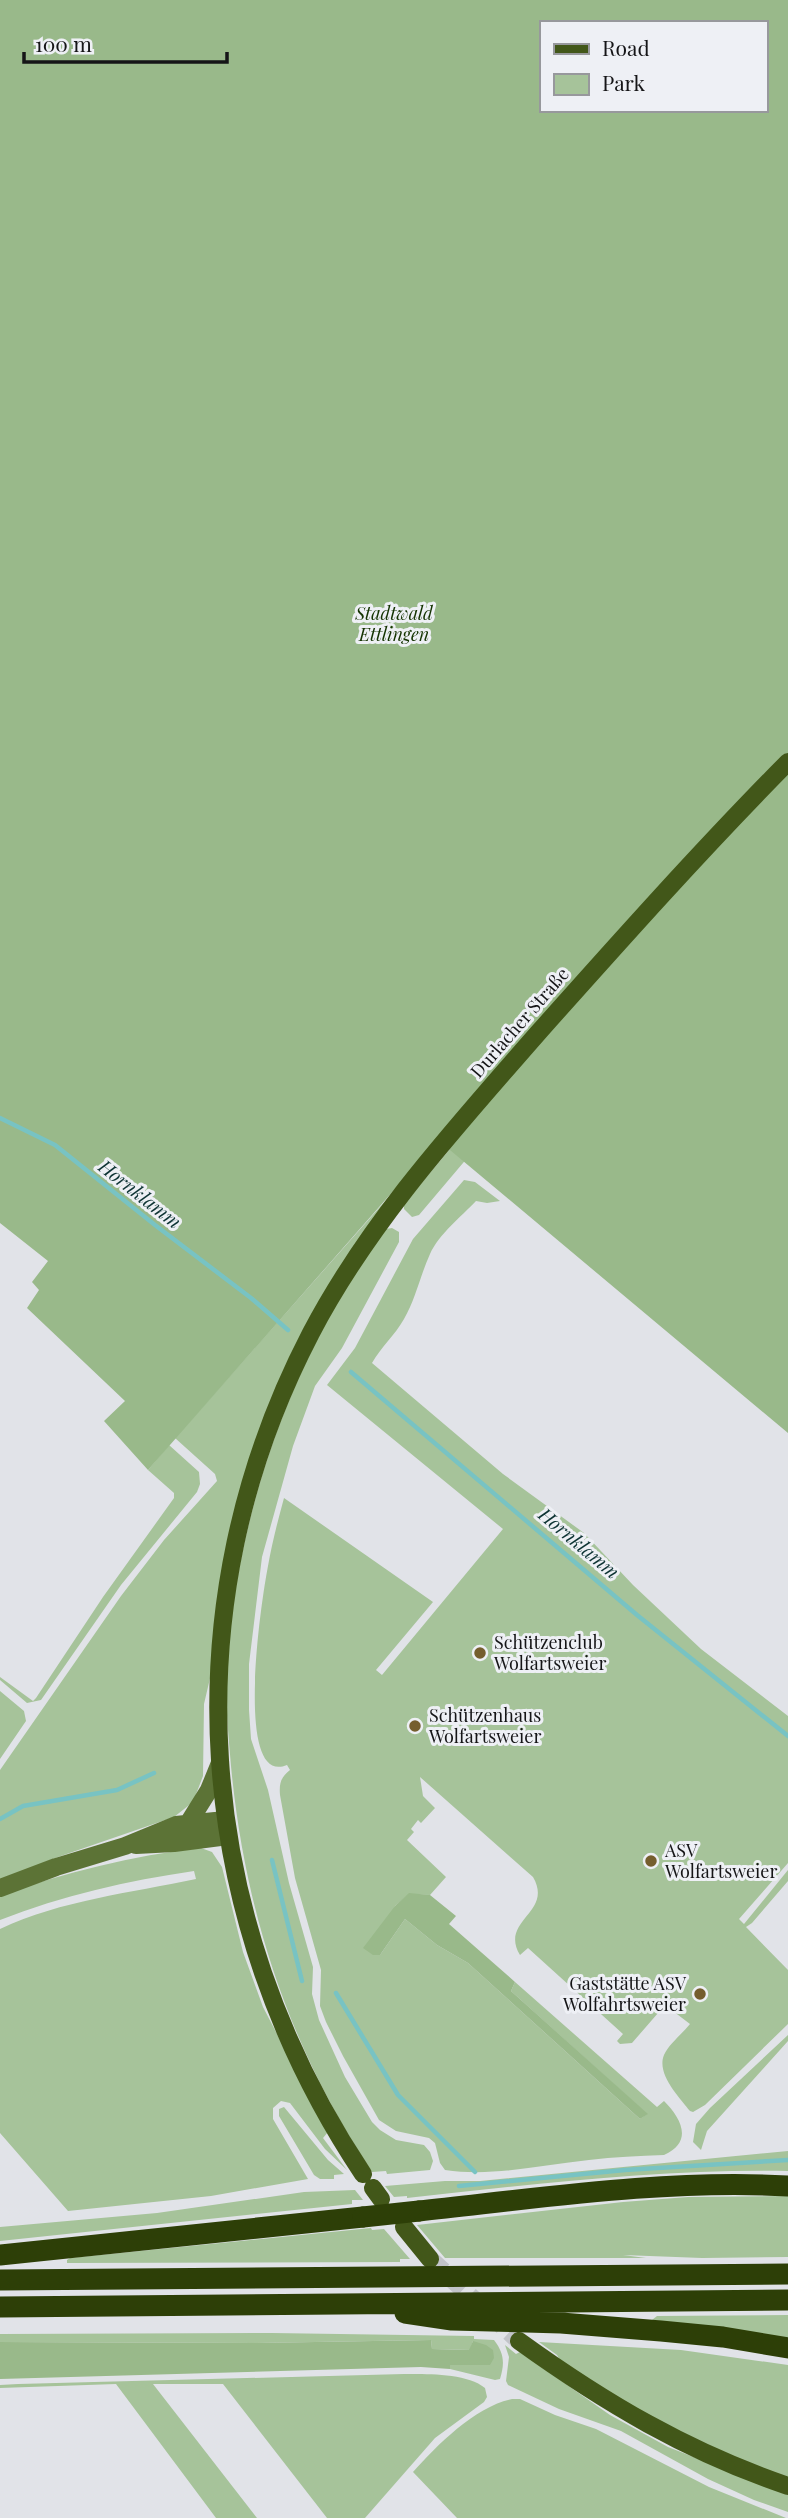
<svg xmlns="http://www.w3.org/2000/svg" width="788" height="2518" font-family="'Playfair Display',serif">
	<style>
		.green { fill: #a6c39a }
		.forest { fill: #99b98a; fill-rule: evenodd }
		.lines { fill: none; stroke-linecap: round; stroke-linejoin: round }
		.stream { stroke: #78c3c3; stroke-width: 4.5 }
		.primary-tunnel { stroke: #c2c4c9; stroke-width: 18; stroke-dasharray: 18 9; stroke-linecap: butt }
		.secondary { stroke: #5c7336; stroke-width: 18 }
		.primary { stroke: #425719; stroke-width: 18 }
		.motorway { stroke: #2d3f07; stroke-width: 21 }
		.motorway-bridge { stroke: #2d3f07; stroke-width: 21 }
		.poi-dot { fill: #755e2e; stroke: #eef0f5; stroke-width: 2.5 }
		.labels { text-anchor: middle; stroke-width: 6; stroke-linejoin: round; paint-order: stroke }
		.park-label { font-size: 18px; font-style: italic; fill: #143301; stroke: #eef0f5 }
		.street-label { font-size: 18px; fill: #151517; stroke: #eef0f5 }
		.poi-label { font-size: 18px; fill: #151517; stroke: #eef0f5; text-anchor: start }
		.water-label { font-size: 19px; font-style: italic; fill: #0e3434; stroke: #eef0f5 }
	</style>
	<rect width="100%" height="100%" fill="#e1e3e8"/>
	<path class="green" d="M496,1094L474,1150L419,1215L412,1217L404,1209V1204Z
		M464,1180L475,1182L500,1201L487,1203L476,1201C461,1217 439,1234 430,1254C420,1276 416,1298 404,1319C395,1335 381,1347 372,1363L503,1474L584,1533L633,1585L701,1649L788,1716V1863L739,1919L744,1924L788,1870V1881L752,1923L746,1927L788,1970V2024L705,2105L693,2112L690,2111C680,2098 656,2074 664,2055C669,2044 682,2034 690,2024L665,2005L632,2043L620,2044L617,2041L623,2034L528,1948L520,1955C499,1920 554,1913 533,1877L420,1777L423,1796L435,1808L421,1823L418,1820L411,1829L414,1832L407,1840L446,1877L430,1895L409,1894L395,1906L380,1955L405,1919L437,1945L468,1963L640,2119L647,2114L511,1991L515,1982L657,2107L664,2101C681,2118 694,2142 664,2155C639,2156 614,2157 589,2160C541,2165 493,2177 445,2170L440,2163L435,2143L429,2138L396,2131L379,2120L343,2056L326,2022L320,2006L321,1970L295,1878L280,1795C279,1783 281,1777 290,1770L287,1765C232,1788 263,1591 268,1566C272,1543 278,1520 284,1498L433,1602L376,1670L382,1675L503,1529L327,1385L355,1348L413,1239Z
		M402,1182L315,1310L290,1357L252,1455L233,1522L211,1674L204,1704L203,1776L193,1802L174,1817L58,1857L0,1880V1770L121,1596L164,1540L217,1481L215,1474L175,1438Z
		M392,1228L399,1232V1242L342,1348L315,1386L293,1446L262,1557L249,1664V1710L251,1739L268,1790L289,1883L313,1967L312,1994L319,2020L345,2077L372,2122L380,2130L396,2140L424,2145L430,2152L433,2161L430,2170L387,2174L386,2171L372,2172C290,2049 245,1914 231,1766C228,1730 224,1691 227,1655C241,1502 294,1352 386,1229Z
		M169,1445L199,1472L200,1484L197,1492L121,1585L41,1700L27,1703L0,1680V1677L33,1701L36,1698L103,1597L174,1498V1493L148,1470Z
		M0,1691L24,1711L26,1721L0,1759Z
		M201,1848L212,1852L222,1867L243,1952L263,2007L328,2132L323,2138L347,2170L325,2149L290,2103L281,2101L273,2108V2119L308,2179L211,2196L68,2211L0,2133V1929C62,1900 130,1893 196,1879L194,1871C127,1881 63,1895 0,1920V1895C66,1873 132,1855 201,1848Z
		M788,2035V2041L707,2131L701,2150L693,2142L696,2124L710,2108Z
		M284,2107L328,2160L344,2174L334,2175V2179H320L314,2175L279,2116V2109Z
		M788,2151V2171C660,2169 534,2184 407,2198V2196L394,2197L385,2186L445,2181H480Z
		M355,2190L363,2200H352V2204L0,2241V2227L157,2213L304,2192Z
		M788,2196V2257L702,2258L623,2255L646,2258H445L417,2225L623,2202L688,2197Z
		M371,2228L372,2230L384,2229L410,2259H400V2262L67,2263V2260L70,2258Z
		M788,2315V2338L652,2320L657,2316Z
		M272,2333L474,2336V2339L494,2340C504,2353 505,2363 500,2379L495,2380L450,2369V2365H478L473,2341L470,2350L432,2349L431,2340L257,2343L0,2342V2334Z
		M539,2342L681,2350L788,2365V2478L763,2469L663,2426L561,2362L557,2355Z
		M505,2345L516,2354L520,2352L610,2415L668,2447L788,2494V2512L754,2500L708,2479L621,2431L559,2409L508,2385L506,2381L509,2357Z
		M404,2374C427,2374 467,2373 485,2388L487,2397L484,2402L435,2438L365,2518H327L223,2384H153L257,2518H216L116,2384L0,2388V2385L18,2384Z
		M512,2399H520L555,2415L596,2429L709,2487L786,2518H457L413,2472C437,2445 476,2406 512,2399Z"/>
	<path class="forest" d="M0,0H788V1433L438,1140L148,1470L104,1421L125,1401L27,1308L39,1290L32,1282L48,1261L0,1223ZM541,23H765V110H541Z
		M409,1893L430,1895L456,1916L449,1924L515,1982L511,1991L648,2114L640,2119L468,1963L437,1945L405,1919L380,1955H373L363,1948L395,1906Z
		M431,2340L432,2349L469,2350L473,2341L486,2345L493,2350L494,2358L490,2365H450V2369L421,2367L0,2379V2342L257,2343Z"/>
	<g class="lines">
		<path class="stream" d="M0,1118L55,1145L155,1225L251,1298L288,1330
			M351,1372L637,1615L788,1736
			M0,1819L23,1806L117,1790L154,1773
			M272,1860L302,1981
			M336,1993L398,2095L475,2172
			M459,2186L625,2170L788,2160"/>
		<path class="primary-tunnel" d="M430,2259L519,2341"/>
		<path class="secondary" d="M189,1822L209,1790L220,1763
			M136,1845L174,1843L228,1836
			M0,1888L56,1867L125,1846L176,1825L225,1820"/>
		<path class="primary" d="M363,2174C193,1919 169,1606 311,1333C369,1222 456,1127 538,1033C620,941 702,849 788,762
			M373,2188L381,2199
			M404,2227L430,2259
			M519,2341C605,2403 688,2452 788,2486"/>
		<path class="motorway" d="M419,2211C540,2198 667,2179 788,2186
			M0,2255L363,2217
			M0,2280L788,2274
			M0,2307L788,2300
			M405,2313L452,2320L561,2323L661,2331L723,2337L788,2348"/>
		<path class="motorway-bridge" d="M363,2217L419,2211"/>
	</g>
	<g class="poi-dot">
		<circle cx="480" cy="1653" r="7"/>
		<circle cx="415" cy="1726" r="7"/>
		<circle cx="651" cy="1861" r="7"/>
		<circle cx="700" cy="1994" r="7"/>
	</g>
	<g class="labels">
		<g class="park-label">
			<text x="394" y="620">Stadtwald<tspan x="394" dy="21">Ettlingen</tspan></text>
		</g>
		<g class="street-label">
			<text transform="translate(520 1023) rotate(-49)" y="6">Durlacher Straße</text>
		</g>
		<g class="poi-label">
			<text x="494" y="1649">Schützenclub<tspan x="494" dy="21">Wolfartsweier</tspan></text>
			<text x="429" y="1722">Schützenhaus<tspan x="429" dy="21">Wolfartsweier</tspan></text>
			<text x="665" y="1857">ASV<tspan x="665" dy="21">Wolfartsweier</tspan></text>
			<text x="686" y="1990" text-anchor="end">Gaststätte ASV<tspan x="686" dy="21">Wolfahrtsweier</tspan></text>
		</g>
		<g class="water-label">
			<text transform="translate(140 1194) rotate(38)" y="7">Hornklamm</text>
			<text transform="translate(579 1543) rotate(40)" y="7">Hornklamm</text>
		</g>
	</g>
	<rect x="540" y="21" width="228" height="91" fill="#eef0f5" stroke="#97989c" stroke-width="2"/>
	<rect x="554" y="44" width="35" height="10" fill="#425719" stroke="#97989c" stroke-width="2"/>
	<text x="602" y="56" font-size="21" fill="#151517">Road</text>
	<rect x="554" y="74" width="35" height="21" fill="#a6c39a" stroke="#97989c" stroke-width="2"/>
	<text x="602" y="91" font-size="21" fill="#151517">Park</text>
	<path d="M24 52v10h203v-10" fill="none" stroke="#151517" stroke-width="3.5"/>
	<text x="35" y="52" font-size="21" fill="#151517" stroke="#eef0f5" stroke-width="5" paint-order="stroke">100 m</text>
</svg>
